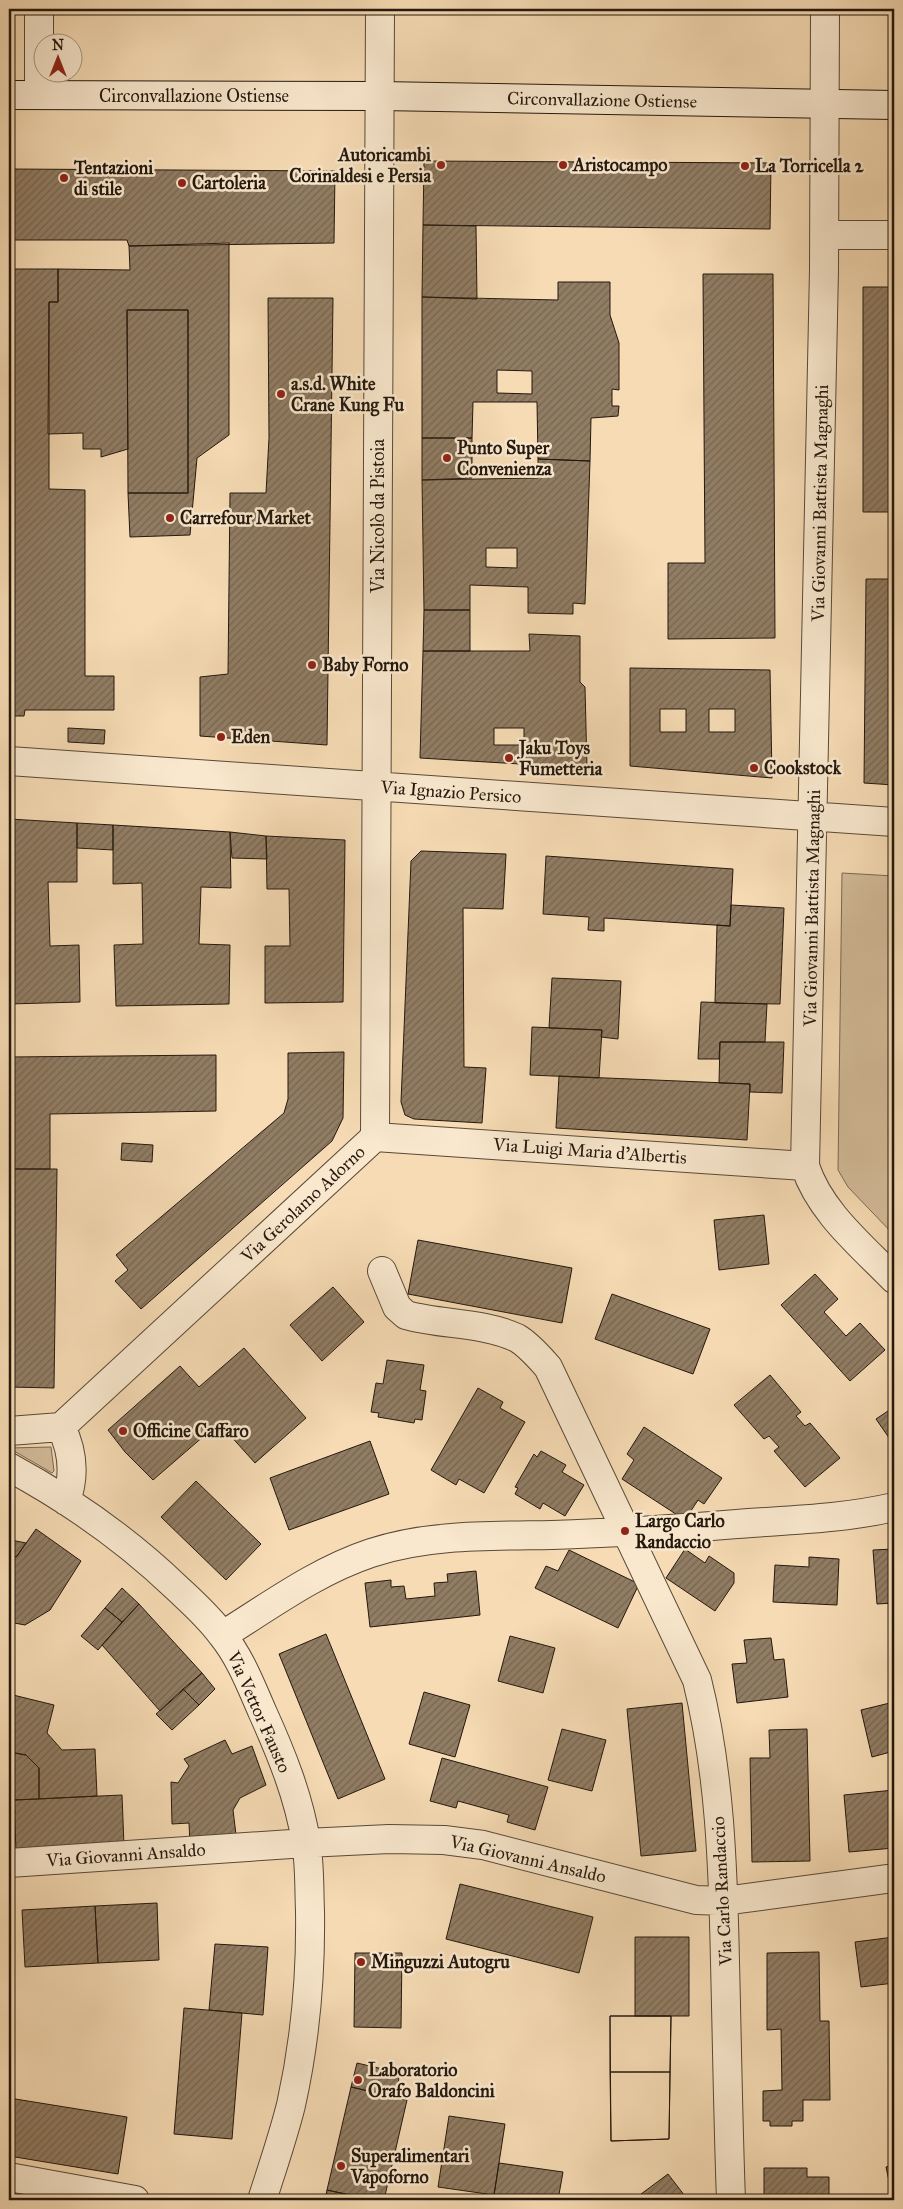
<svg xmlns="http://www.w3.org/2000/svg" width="903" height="2209" font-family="'IM FELL Great Primer',serif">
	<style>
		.green { fill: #d2ba98; stroke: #7b6953 }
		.building { fill: url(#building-hatch); stroke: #24180e; fill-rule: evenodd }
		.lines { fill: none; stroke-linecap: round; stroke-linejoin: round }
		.minor-casing { stroke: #584938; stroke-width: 30 }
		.secondary-casing { stroke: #24180e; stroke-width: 30 }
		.minor { stroke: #f9e8ce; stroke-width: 28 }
		.secondary { stroke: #f9e8ce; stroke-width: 28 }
		.poi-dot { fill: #8f2418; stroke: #f9e8ce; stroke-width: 2 }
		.labels { text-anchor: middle; stroke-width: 5; stroke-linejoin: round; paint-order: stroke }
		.street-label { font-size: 18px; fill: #24180e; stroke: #f9e8ce }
		.poi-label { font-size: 18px; font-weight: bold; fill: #24180e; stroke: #f9e8ce; text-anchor: start }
	</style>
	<defs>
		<pattern id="building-hatch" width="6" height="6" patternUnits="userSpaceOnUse" patternTransform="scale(1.25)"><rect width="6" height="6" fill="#917d64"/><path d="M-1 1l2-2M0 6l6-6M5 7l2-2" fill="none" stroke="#766551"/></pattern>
	</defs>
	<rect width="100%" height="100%" fill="#f6dbb4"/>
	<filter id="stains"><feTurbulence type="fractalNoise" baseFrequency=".004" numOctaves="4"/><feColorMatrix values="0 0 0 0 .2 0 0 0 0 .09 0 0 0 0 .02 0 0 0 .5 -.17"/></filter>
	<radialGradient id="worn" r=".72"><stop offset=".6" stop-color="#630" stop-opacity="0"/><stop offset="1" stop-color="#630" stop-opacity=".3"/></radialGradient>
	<path class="green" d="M842,873L894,876V1235L848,1187L838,1170Z
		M51,1447L54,1471L52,1473L9,1448Z"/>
	<path class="building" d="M424,161L771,163L770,229L423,225Z
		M9,169L335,171L334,243L129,246L127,240H9Z
		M423,225L476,226L477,299L422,297Z
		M229,243V435L197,458L190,535L130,537L128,493H188V310H127L128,449L101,457V449H83V433L48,434L49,302H58V269L130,270L129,246Z
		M9,269H58V302H49V489L85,490V676H114V710H25L24,716H9Z
		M703,274H773L775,638L668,639V563H705Z
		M558,282H610V315L619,343V390L612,389V406H619L618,416L591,418L590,461L538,459L537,402H473L472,438H422V297L558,300ZM497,370L532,371V394L497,393Z
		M863,287H894V512H863Z
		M268,298H333L327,745L200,736V677L228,674L230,493H266L269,438Z
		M127,310H188V493H128Z
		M422,438H472V478L422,480Z
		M538,459L590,461L585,604L573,603V614L528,613V587L470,585V610H424L422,480L538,478ZM486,548H517V568L486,567Z
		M866,579H894V785L864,783Z
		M424,610H470V651H423Z
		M529,634L580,636V682L585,687L587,768L420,758L423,651H530ZM494,728H524V745H494Z
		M630,668L770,670L772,778L630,766ZM660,709H686V732H660ZM709,709H735V732H709Z
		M68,728L105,730L104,744L68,742Z
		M9,819L77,823V882H48L50,946L79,945L80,1002L9,1004Z
		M77,823L113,825V850L77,848Z
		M113,825L230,832L231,888L201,887L199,944L230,945L229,1004L116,1006L114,945L143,944L142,883L113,884Z
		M230,832L266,836L267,859L232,858Z
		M266,836L345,840L343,1002L265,1003V946H290L289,889H267Z
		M421,851L506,854L503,909L463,908L464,1067L486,1068L482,1123L414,1119L405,1115L401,1102L411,861Z
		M546,856L733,869L730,926L604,918V931L588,930L589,917L543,914Z
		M731,905L784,908L780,1004L715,1003L717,925L730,926Z
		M552,978L621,981L618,1039L601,1037L602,1030L549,1028Z
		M701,1002L767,1004L765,1042H720L719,1059H698Z
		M532,1027L602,1030L599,1078L530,1075Z
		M720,1042H784L782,1093L750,1092V1084L719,1083Z
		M344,1052L343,1118L332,1141L141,1309L115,1281L128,1270L116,1255L284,1113L288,1099V1053Z
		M216,1055V1111L50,1114V1169H9V1057Z
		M559,1076L750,1084L747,1140L556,1128Z
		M122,1143L153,1145L152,1162L121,1160Z
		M9,1169H57L54,1388L9,1387Z
		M764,1215L769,1264L719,1270L714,1220Z
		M418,1240L572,1268L562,1323L408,1294Z
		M815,1274L838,1299L824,1312L846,1336L860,1323L885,1350L850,1381L781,1305Z
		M333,1287L364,1322L322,1361L290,1325Z
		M612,1294L710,1329L693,1374L595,1339Z
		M244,1348L306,1418L255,1463L219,1423L153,1480L125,1452L108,1430L180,1366L199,1387Z
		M387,1360L424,1365L420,1390L426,1391L422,1420L415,1419L414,1423L378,1417L379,1413L371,1412L376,1383L383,1384Z
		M770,1375L801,1412L796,1416L805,1426L810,1423L840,1458L805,1487L774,1451L779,1447L769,1436L764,1439L734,1405Z
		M478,1388L503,1402L500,1408L525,1422L484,1493L459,1479L456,1485L431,1470Z
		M894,1407V1445L876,1419Z
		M644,1427L722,1478L704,1504L698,1500L685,1520L622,1479L634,1460L627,1454Z
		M370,1441L389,1494L289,1530L270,1478Z
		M541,1451L566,1465L562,1472L584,1485L565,1516L543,1503L540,1509L515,1494L518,1488L515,1487L534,1454L537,1457Z
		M196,1481L261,1544L226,1580L161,1517Z
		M36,1529L81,1561L50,1610L25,1625L9,1622V1560L17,1556Z
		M11,1540L26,1543L17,1556L9,1560V1541Z
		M685,1549L705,1563L709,1556L734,1573V1583L715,1611L666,1578Z
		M894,1549V1603L877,1604L873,1550Z
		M569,1550L639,1584L618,1628L535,1588L546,1566L558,1571Z
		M809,1557L839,1559L837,1605L773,1602L775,1565L809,1567Z
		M476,1571L480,1615L370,1627L365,1583L391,1580V1587L404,1586L406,1599L435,1596L434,1583L448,1582L447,1574Z
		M122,1588L139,1604L122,1622L105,1608Z
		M139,1604L202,1673L160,1711L102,1645Z
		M105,1608L122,1622L98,1650L81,1636Z
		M326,1634L385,1779L338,1799L279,1654Z
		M510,1636L555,1648L543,1693L498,1681Z
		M771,1638L774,1660L784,1659L788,1697L737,1703L732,1664L747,1663L744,1640Z
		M9,1669L14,1670L9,1689Z
		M202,1673L215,1689L199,1705L183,1689Z
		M183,1689L199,1705L172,1730L156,1714Z
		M424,1692L470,1705L455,1757L409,1744Z
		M9,1694L54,1705L47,1733L62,1750L95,1749L97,1796L39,1799V1768L26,1755L9,1752Z
		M894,1702V1751L872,1757L861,1710Z
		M682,1703L696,1851L641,1856L627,1709Z
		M562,1729L606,1740L592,1791L548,1780Z
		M807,1729L810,1861L752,1862L750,1758H770L769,1730Z
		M225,1740L232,1754L252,1746L266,1785L240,1798L233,1810L237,1843L190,1845L189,1823L172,1824L171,1782L178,1783L189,1766L184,1759Z
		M9,1752L26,1755L39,1768V1799L14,1800L15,1814L9,1807Z
		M442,1758L548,1787L535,1830L507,1822L509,1815L458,1801L456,1808L430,1801Z
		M894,1790V1848L849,1852L844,1795Z
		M122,1795L124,1846L16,1851L14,1800Z
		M460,1884L593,1917L579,1973L446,1939Z
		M157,1903L159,1960L98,1963L95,1906Z
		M95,1906L98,1963L25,1967L22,1910Z
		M635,1937H689V2016H635Z
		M894,1937V1983L861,1987L855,1942Z
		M215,1944L268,1947L263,2015L209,2010Z
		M819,1952L820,2021H829L830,2100H803V2121H792V2126H770V2121H763V2091L782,2090L781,2029L767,2030V1953Z
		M355,1953H402L401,2028L354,2027Z
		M184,2008L242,2013L232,2139L174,2134Z
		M610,2016H671L669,2139L611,2141Z
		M610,2016H671L670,2072H610Z
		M357,2063L400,2073L395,2097L351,2087Z
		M610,2072H670L669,2139L611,2141Z
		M351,2087L407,2100L384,2200H373L327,2190Z
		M9,2098L127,2117L118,2174L9,2156Z
		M449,2116L505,2124L494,2195L438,2187Z
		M499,2163L563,2172L558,2200H503V2196L494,2195Z
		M894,2165V2200H893L886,2167Z
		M764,2168H807V2177H829V2200L764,2198Z
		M668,2174L688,2200H633Z
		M327,2190L373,2200H325Z
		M9,2195L37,2200H9Z"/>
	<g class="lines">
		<defs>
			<path id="minor" d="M825,9L824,270L805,1166C820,1212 861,1245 894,1279
				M39,95V9
				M824,235H894
				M9,761L894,822
				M375,1137L805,1166
				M382,1271L397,1307L406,1315C441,1325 483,1322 517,1338C529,1345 539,1357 548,1367L697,1680C720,1772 723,1867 725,1962C727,2041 728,2121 731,2200
				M61,1427L375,1137L380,9
				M61,1427C73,1451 75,1476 66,1501
				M9,1431L61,1427
				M9,1467C70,1500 127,1540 177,1588C193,1603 209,1617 222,1635C240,1657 251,1686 262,1711C281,1753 299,1797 306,1842C310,1865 309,1889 310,1911C311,1976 305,2042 291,2105C283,2137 272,2169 262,2200
				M223,1635C271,1605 317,1571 371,1553C428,1534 492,1536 552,1535C613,1533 675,1529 737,1524C790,1520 842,1519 894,1507
				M9,1863L306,1843L389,1839L444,1840L483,1845L696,1900L724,1901L894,1878
				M9,2177L135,2200"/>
			<path id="secondary" d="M9,95L380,96L894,105"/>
		</defs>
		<use href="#minor" class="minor-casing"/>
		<use href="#secondary" class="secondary-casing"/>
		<use href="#minor" class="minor"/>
		<use href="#secondary" class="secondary"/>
	</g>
	<g class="poi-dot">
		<circle cx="441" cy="165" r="5"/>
		<circle cx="563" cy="165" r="5"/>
		<circle cx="745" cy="166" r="5"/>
		<circle cx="64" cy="178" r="5"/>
		<circle cx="182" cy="183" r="5"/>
		<circle cx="281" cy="394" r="5"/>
		<circle cx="447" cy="458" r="5"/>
		<circle cx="170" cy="518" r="5"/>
		<circle cx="312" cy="665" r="5"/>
		<circle cx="221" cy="737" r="5"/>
		<circle cx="509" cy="758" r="5"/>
		<circle cx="754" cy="768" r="5"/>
		<circle cx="123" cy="1431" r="5"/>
		<circle cx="625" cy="1531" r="5"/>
		<circle cx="361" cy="1962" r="5"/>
		<circle cx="358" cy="2080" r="5"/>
		<circle cx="341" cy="2166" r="5"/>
	</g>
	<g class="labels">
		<g class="street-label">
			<text x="194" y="102">Circonvallazione Ostiense</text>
			<text transform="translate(602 100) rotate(1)" y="6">Circonvallazione Ostiense</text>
			<text transform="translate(820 503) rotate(-89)" y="6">Via Giovanni Battista Magnaghi</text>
			<text transform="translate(378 516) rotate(-90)" y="6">Via Nicolò da Pistoia</text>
			<text transform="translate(451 792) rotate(4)" y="6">Via Ignazio Persico</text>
			<text transform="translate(812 908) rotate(-89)" y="6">Via Giovanni Battista Magnaghi</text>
			<text transform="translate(590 1151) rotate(4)" y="6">Via Luigi Maria d'Albertis</text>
			<text transform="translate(303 1204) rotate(-43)" y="6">Via Gerolamo Adorno</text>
			<text transform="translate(259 1712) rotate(66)" y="6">Via Vettor Fausto</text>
			<text transform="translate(126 1855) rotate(-4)" y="6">Via Giovanni Ansaldo</text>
			<text transform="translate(528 1859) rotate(13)" y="6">Via Giovanni Ansaldo</text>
			<text transform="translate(722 1891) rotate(-93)" y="6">Via Carlo Randaccio</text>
		</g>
		<g class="poi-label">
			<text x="431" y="161" text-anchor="end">Autoricambi<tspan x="431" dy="21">Corinaldesi e Persia</tspan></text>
			<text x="573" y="171">Aristocampo</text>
			<text x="755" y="172">La Torricella 2</text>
			<text x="74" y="174">Tentazioni<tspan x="74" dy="21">di stile</tspan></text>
			<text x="192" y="189">Cartoleria</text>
			<text x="291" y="390">a.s.d. White<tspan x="291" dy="21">Crane Kung Fu</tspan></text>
			<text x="457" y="454">Punto Super<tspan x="457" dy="21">Convenienza</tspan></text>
			<text x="180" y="524">Carrefour Market</text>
			<text x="322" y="671">Baby Forno</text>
			<text x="231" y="743">Eden</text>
			<text x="519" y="754">Jaku Toys<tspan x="519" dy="21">Fumetteria</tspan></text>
			<text x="764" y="774">Cookstock</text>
			<text x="133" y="1437">Officine Caffaro</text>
			<text x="635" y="1527">Largo Carlo<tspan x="635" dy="21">Randaccio</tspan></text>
			<text x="371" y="1968">Minguzzi Autogru</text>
			<text x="368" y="2076">Laboratorio<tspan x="368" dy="21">Orafo Baldoncini</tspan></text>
			<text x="351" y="2162">Superalimentari<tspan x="351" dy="21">Vapoforno</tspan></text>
		</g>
	</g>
	<rect width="903" height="2209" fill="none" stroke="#f6dbb4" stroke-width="30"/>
	<rect x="10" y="10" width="883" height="2189" fill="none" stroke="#24180e" stroke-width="2.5"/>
	<rect x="15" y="15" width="873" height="2179" fill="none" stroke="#24180e"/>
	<g transform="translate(58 58)"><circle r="24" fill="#f9e8ce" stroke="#a49581"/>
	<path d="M0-4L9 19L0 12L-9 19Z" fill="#8f2418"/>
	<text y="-8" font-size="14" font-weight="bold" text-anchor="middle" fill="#24180e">N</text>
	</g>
	<rect width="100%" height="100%" filter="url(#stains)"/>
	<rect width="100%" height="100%" fill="url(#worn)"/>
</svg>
